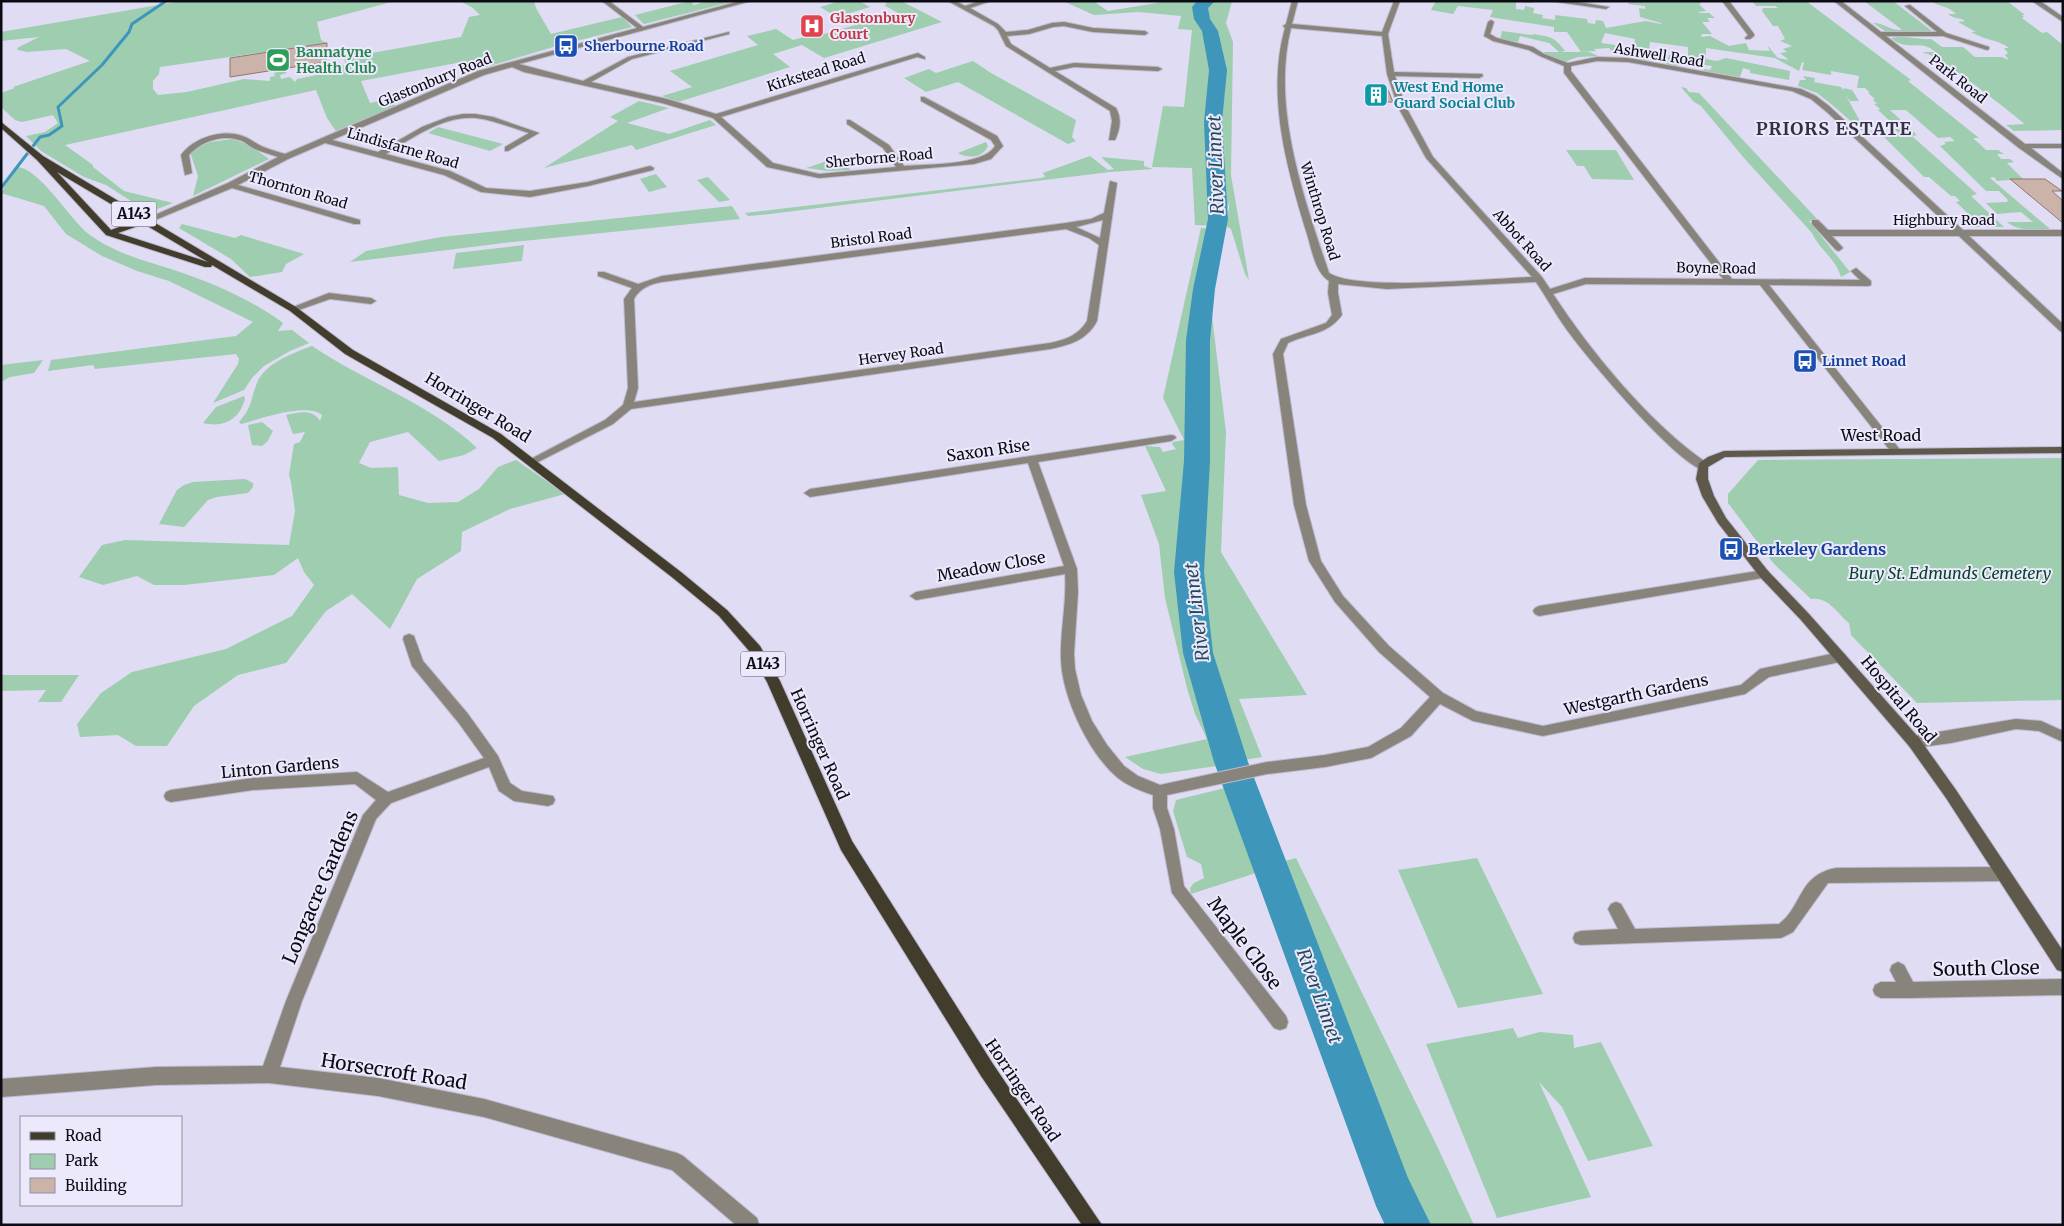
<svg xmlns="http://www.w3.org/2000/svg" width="2064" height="1226" font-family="Merriweather,serif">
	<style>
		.green { fill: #9ecdb0 }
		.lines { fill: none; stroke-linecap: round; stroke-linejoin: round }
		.stream { stroke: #3e97ba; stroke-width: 3 }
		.river { fill: #3e97ba; fill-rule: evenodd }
		.building { fill: #ccb3a9; stroke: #90786f }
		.street-casing { stroke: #bebacf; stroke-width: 2 }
		.secondary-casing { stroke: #bebacf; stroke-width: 2 }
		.primary-casing { stroke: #bebacf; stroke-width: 2 }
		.street { fill: #88847b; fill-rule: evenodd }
		.secondary { fill: #5f594c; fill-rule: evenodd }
		.primary { fill: #423c2c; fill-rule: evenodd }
		.labels { text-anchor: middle; stroke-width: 4; stroke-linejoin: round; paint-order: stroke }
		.far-health-label { font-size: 14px; font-weight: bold; fill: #be3a42; stroke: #ede9fd; text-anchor: start }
		.far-transit-label { font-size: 14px; font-weight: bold; fill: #164399; stroke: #ede9fd; text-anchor: start }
		.far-leisure-label { font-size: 14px; font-weight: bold; fill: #27864d; stroke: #ede9fd; text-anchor: start }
		.far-street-label { font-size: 14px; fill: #0c0a12; stroke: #ede9fd }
		.far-culture-label { font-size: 14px; font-weight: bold; fill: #0d838f; stroke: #ede9fd; text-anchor: start }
		.shield { fill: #ede9fd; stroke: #504d58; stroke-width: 1 }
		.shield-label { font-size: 15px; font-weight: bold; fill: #0c0a12 }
		.street-label { font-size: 16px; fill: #0c0a12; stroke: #ede9fd }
		.transit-label { font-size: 16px; font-weight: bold; fill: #164399; stroke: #ede9fd; text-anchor: start }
		.park-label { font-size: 16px; font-style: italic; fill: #064428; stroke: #ede9fd }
		.far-district-label { font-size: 18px; font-weight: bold; letter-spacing: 1px; fill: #353143; stroke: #ede9fd }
		.water-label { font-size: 18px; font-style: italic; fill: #244a5a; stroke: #ede9fd }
		.near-street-label { font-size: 19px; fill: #0c0a12; stroke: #ede9fd }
	</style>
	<rect width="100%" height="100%" fill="#e0dcf3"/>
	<path class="green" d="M182,1H395L317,22L321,40L327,43L160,67L159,74L153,81V89L158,95L187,92L244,79L270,81V77L275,76L274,73L284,71L287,73L280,75L281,79L290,77L295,82L297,79L332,72L337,66L346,65L344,58L461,37L469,17L480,15L473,8L460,1H534L536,8L551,34L622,17L632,27L560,45L476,70L462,62L361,81L370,103L387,99L396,106L336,131L327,118L316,90L65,145L93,165V167L124,191L173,203L155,210H145L106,185L84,177L41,151L26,136L45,132L58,123L53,115L22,122L15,120L1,107V93L15,88L13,87L90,61L66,49L27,52L18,50L17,48L39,37L1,41V32Z
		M690,1L694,5L707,1H735L644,24L635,15Z
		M840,1H859L870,7L837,17L820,7Z
		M884,1H901L942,22L824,58L802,45L773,54L790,67L678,102L662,96L692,87L670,71L758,45L747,36L776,29L793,40L808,36L813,37L898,13L884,5L887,4Z
		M1063,1H1093L1108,11L1169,1H1232L1226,23L1233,42L1231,175L1249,280L1245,274L1231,229L1226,226L1230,201L1220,226L1195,225L1192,168L1152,167L1163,106L1184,107L1192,30L1178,29L1181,16L1139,12L1094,15Z
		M1436,1H1533V3L1516,2V9L1524,10L1525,6L1534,8L1533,13L1543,15L1542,18L1555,20V15L1587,19L1588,23L1595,24L1596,20L1603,21L1606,28L1646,21L1661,24V23L1640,17L1639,8L1645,9V6L1628,4L1630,1H1700L1701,3L1699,4L1706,11L1698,12L1700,13H1709L1715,18H1707L1710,22H1702L1712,34H1702L1701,37L1710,36L1729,46L1746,43L1749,50L1770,51L1767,45L1778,58L1789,60L1780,53L1787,52L1783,49L1792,46L1780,41L1785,39L1778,26H1773L1762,11L1763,8H1778L1775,6H1756L1752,1H1806L1911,80L1908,81L1979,138H1973L1986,150H1998L2004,154H1997L2001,159H2010L2014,162L2007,163L2023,179L1997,181L1994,177L1990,178L2050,229C2035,229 2018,232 2007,222H2033L2021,212L1997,214L1986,203L2007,202L2008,200L1999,191H1986L1940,146L1946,144L1944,142L1955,141L1950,137L1938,138L1906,110H1890L1917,135L1912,136L1977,194L1971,196L2004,227H1971L1968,224L1978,223L1956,202L1960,201L1955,196H1951L1929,177H1924L1883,136H1868L1863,131L1899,133L1885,122L1890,121L1878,110L1880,109L1874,104H1877L1873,100L1875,99L1868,93H1870L1865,88H1857L1859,76L1831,71V75L1802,70L1804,63L1802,62L1799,71L1775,58L1706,48V59L1717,61L1726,58L1790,71L1789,80L1750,73V70L1743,68L1740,77L1703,71L1704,69L1710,70L1712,66L1673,60L1672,63L1679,65L1678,67L1666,65L1669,55L1688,56V47L1650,42L1648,62L1637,60L1633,54L1635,39L1605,33L1601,43L1615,45L1619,50L1612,51L1609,48L1594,49L1596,51L1581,52L1567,32H1554V27L1490,17L1493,10L1458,6L1453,14L1431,10Z
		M1864,1H1893L1932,31H1885L1873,23C1884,23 1889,30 1901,30V29Z
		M1931,1H2007L2025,15H2022L2024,17L2022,18L2042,33L2047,32L2063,45V130L2014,131L2006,125L2025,124C2010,112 1937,53 1924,53L1923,52H1935C1920,38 1909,53 1891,38C1905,35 1918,40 1931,39L1942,47H1963L1975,57H2001L2009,60L2005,55L2008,53L2004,48H2009C1997,39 1983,40 1971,32H1976L1958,22L1965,21C1960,17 1955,20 1948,14H1956C1949,6 1940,7 1931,1Z
		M1502,31L1532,35V37L1533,34C1550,37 1554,36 1565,51L1560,52H1589L1598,56L1578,57L1564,62L1545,55L1543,53L1545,52H1559L1549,43L1520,36L1518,42L1500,40Z
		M973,61L991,73L1076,120L1072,137L1076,141L1068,144L958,82L926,92L904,78L929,69L936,73Z
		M1803,76L1815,78L1814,82L1841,87L1844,92L1843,88L1852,90L1859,101H1850L1846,96L1865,130H1861L1830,103L1817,93L1798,86L1800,80H1806Z
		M1681,87L1686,88L1689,92L1699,93L1818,220L1809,221L1850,272L1841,277C1836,259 1820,250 1812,233L1744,158L1701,106L1694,102Z
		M639,101L669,108L627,123L669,134L710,120L716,125L636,150L632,145L544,168L618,121L610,117Z
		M438,127L503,144L490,151L428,133Z
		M232,139L249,145L269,159L193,196L198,176L191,155L194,149L210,142Z
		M986,142L988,146C983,158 968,159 958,153Z
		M1566,150H1616L1634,180L1592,179L1584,166H1577Z
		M1090,156L1108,170L1114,169L1101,157L1144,161V166L1153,169L1110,172L761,215L748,216L745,213L1041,178L1045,177L1043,173Z
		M836,158L851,170L828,171L806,168Z
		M16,167C40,167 70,221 90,235C114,253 146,261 174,270C211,282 252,300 283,323L278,331L292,330L309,343L290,351L264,366L252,378L244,390L213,403L238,364L239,359L236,354L95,369L93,365L48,371L51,360L236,336L253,322L169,281L137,271L102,256L66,234L44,206L1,193Z
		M656,174L667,187L649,192L640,179Z
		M708,177L730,200L719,202L697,180Z
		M732,206L740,219L513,242L350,262L366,251L441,237Z
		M182,224L235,238L241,235L304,254L286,264L282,272L250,277L231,259L179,228Z
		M1201,228L1218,229L1208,283L1226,432L1221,552L1307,695L1239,699L1262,757L1231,762L1218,720L1190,555L1203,406L1193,396L1194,456L1183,568L1187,617L1196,667L1224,765L1161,774L1143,769L1125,757L1207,739L1195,714L1187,688L1165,598L1159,544L1141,495L1166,491L1145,446L1160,447L1163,452L1176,449L1172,444L1173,442L1184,440L1163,398Z
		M524,245L522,261L453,269L456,253Z
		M312,346C365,382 430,403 477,448L464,455L439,461L408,432L370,442L359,463L371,468L398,467L399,495L428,503L458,502L479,489L498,467L516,460L565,494L510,509L462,532L461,551L417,579L390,629L352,594L326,611L286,663L238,675L194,706L167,746H136L118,735L80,737L77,724L101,693L132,672L226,649L292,616L314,585L304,572L298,558L274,575L184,585H154L137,576L103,585L79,577L102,545L125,540L289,545L295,511L291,482L289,475L294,444L300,442L305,432L293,434L286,415C298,413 312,408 320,421L322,415C306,402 260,419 241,424L239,422C253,406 250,400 257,383C265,363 293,353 312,346Z
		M43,360L34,373L10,377L1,382V365Z
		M244,396L245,399C239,420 224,428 203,423L216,407Z
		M262,422L273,431L267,442L262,446L252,445L248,425Z
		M2063,458V700L1917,703L1851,635L1849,623C1837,613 1828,596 1811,599L1774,564L1728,503V494L1758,460Z
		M245,479L253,483V487L248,493L217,497L208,500L184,527L159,524L177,490L184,485L193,482Z
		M1,675H79L61,702H38L46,690L1,691Z
		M1233,786L1265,870L1191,894L1190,888L1194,883L1204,878L1201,864L1187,857L1173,811L1176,800Z
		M1296,858L1437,1146L1474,1225H1420L1270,865Z
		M1477,858L1543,994L1458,1008L1398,870Z
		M1513,1028L1518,1038L1540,1032L1573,1035L1574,1048L1601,1042L1653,1146L1588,1161L1562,1107L1539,1082L1591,1197L1497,1218L1426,1044Z"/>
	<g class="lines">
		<path class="stream" d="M1,188L40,137L49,135L62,126L58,107L102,65L129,32L132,24L166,1"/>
		<path class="river" d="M1197,1H1215L1208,8L1210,19L1218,31L1227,70L1222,122L1228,219L1215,289L1210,340V461L1204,572L1213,653L1248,762L1408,1178L1431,1225H1385L1376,1206L1214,762L1183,653L1174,572L1184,461L1186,340L1193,289L1208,219L1204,122L1209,70L1202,31L1194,19L1192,7Z"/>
	</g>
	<path class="building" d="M327,43L326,62L230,77V58Z
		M1368,87H1381L1388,90L1393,102H1374Z
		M2010,179H2045L2062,191H2052L2063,201V223Z"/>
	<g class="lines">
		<defs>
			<path id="street" d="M602,1H609L643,27L740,1H751L519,64L583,81L628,57L729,32V34L632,59L591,82L667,99L716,114L918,53L925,57V59L917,57L721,117L773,163L819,174L896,167L883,148L847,124V120H850L889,145L904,166C926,164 984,166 995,146L991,140L921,101V97H924L997,136L1003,146L991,159L974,164L819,178L767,167L713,118L662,103L524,72L512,67L484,75L332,140L378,152L422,127L448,117L463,114H475L493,117L539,133L508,151H505V147L529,133C512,128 494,120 476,118C444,115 412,138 386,154L450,171L486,188L530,191L588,182L650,166L654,168L653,170L588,186L530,197L481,192L444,175L325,143L288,159L238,185L360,220V224H354L232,188L148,223L141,221L228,183L278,157C270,154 261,152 253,148C248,145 244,141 239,140C222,134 200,142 189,155L192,173L185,175L181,155C194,137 224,128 245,137C250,139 254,142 259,145C267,149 276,151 285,154L478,71L637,28Z
				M948,1H956L965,6L980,1H991L970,8L998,24L1006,32L1028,30L1052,23L1064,22L1093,28L1145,31L1148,33L1145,35L1093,32L1064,26L1053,27L1029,34L1007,36L1011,44L1050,68L1074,63L1158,67L1162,69L1158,71L1074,67L1055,71L1116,108C1122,119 1120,129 1115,140H1109L1112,121L1110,111L1006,46L998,30L994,26Z
				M1292,1H1298L1292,24L1382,32L1394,1H1400L1388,34L1394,72L1482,74L1483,76L1479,78L1395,76L1406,107L1433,157L1542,277L1550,289L1585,278L1723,279L1564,73V66L1540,56L1529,50L1493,41L1484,36L1488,22L1491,20L1494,22L1490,34L1497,38L1533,47L1544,54L1568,63L1597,57L1628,58L1801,89L1816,96L1829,106L1963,230H2063V236H1969L2063,324V332L2060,331L1959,236H1832L1843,248L1839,251L1836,250L1812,224V220H1818L1828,230H1953L1828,113L1811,99L1792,91L1628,62L1597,61L1571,66V71L1732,279L1860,280L1851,271L1856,268L1871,281V285L1868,286L1769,285L1901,451L1900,453H1892L1760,285L1586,284L1553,294C1591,352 1650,424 1707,463L1709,466L1703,470C1675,462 1587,358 1567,330C1556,315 1547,298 1536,282L1387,289L1338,284V293L1342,315C1327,335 1309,333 1288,343L1283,354L1306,505L1321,561L1343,596L1389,646L1443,693L1476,711L1543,726L1741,685L1760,669L1840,652L1845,654L1846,657L1845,660L1840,662L1769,677L1745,694L1543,736L1473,721L1440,704L1411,736L1371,758L1325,767L1267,774L1167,795V808L1174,829L1184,886L1286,1016L1288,1022L1286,1028L1280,1030L1274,1028L1172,893L1160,829L1153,808V795C1141,791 1128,786 1118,778C1089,754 1062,697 1061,659C1060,631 1067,602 1065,574L916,600L910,596L916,592L1064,566L1028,463L810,497L804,493L810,489L1171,435L1175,436L1176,438L1171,441L1038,462L1077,569L1078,592L1074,654L1075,669L1081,695L1092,721L1107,745L1124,766L1138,776L1160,785L1267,762L1325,755L1368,747L1401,728L1430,697L1379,652L1335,602L1309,561L1294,505L1273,354L1281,339L1326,323L1332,315L1328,293L1329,281C1315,272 1312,250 1307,234C1287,169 1266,95 1285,28L1283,26L1286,24ZM1291,28L1382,36L1387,74L1398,107L1426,158L1532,277C1491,278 1359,292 1329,273C1304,198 1271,107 1291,28Z
				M1550,1H1572L1609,7L1606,9Z
				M1722,1H1729L1754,34V36L1750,39H1746L1745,38L1748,35Z
				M1834,1H1841L1881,32H1937L1905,6L1910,5L1946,33L1989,47V49L1987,50L1943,36H1886L2025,144H2063V148H2031L2063,173V179L2019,148Z
				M2032,1H2040L2063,17V22Z
				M1110,181L1117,183L1097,321C1087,340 1070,345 1050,349L631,409L613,424L536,463L532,465L527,461L605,420L623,405L628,388L624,299L632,288L598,276V272H604L638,284L662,276L1066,223L1091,219L1104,213ZM1103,220L1100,238L1076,227ZM1066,229L1089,238L1099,245L1087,321C1079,335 1065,340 1050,343L634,402L638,388L634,299C640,288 650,284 662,282Z
				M329,293L371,298L376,301L371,304L330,299L293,312L288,309Z
				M1764,570L1768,571L1770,574L1768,577L1539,616L1535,614L1533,611L1535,608L1539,606Z
				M409,634L414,636L415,639L423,661L468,714L498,756L510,783L522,791L553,796L555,800L553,804L548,806L514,801L499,791L489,767L391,803L376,819L302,1001L280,1067L378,1078L484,1099L677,1153L683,1156L757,1218L759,1225H736L672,1170L484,1117L378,1096L269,1083L156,1085L1,1097V1079L156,1067L263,1066L286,1001L363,815L376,800L355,784L253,790L171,802L166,800L164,796L166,792L171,790L253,778L357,772L388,792L484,758L458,722L412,666L403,639L404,636Z
				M2016,719L2041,721L2063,731V742L2039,731L2016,729L1951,743L1914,748L1909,746L1907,742L1909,738L1914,736Z
				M2003,867L2008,869L2011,874L2008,879L2003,881L1828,883L1793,932L1781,938L1581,945L1575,943L1573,938L1575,933L1581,931L1618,929L1608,909L1611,904L1616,902L1621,904L1635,929L1779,924C1803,906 1798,875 1836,868Z
				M1898,962L1904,965L1913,982L2063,979V995L1909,998H1881L1875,995L1873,990L1875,985L1881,982H1896L1890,970L1892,965Z"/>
			<path id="secondary" d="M2063,447V453L1725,457L1708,467V479L1714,496L1726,518L1768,571L1809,614L1919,738L1956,790L2063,951V972L2057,970L1946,798L1909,746L1801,620L1760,577L1718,523L1702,496L1696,479L1699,463L1708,457L1724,451Z"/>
			<path id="primary" d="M1,122L43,156L296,307L353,350L501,434L681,572L727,610L760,646L780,681L852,841L993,1064L1102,1225H1082L981,1076L841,850L767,682L750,652L719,616L673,578L493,438L345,354L290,311L212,265L211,267H205L106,235L37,160L1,128ZM57,172L138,220L111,230ZM144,224L208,262L118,233Z"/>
		</defs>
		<use href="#street" class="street-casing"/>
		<use href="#secondary" class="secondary-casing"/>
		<use href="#primary" class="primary-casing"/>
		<use href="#street" class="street"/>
		<use href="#secondary" class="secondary"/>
		<use href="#primary" class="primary"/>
	</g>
	<defs>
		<symbol id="hospital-square" viewBox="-11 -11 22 22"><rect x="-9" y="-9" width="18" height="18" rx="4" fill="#e0444e" stroke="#ede9fd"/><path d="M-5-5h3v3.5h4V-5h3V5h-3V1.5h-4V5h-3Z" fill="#fff"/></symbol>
		<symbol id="bus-square" viewBox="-11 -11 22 22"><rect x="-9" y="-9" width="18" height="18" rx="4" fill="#1a4fb4" stroke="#ede9fd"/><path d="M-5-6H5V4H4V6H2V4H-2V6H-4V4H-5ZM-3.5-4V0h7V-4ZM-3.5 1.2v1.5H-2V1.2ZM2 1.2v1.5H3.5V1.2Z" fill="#fff"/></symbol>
		<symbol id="stadium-square" viewBox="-11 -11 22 22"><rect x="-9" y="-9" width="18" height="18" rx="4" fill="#2e9e5b" stroke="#ede9fd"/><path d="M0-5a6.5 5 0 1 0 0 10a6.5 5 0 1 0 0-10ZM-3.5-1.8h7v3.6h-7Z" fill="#fff"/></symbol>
		<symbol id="building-square" viewBox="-11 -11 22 22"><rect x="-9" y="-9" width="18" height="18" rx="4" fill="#0f9aa8" stroke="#ede9fd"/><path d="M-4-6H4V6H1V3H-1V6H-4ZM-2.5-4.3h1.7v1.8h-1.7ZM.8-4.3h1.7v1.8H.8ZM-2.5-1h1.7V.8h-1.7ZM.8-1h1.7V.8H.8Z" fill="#fff"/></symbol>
	</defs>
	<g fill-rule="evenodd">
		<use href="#hospital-square" x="798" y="12" width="28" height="28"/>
		<use href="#bus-square" x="552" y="32" width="28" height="28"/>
		<use href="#stadium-square" x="264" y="46" width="28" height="28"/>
		<use href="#building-square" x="1362" y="81" width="28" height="28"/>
		<use href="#bus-square" x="1791" y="347" width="28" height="28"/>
		<use href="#bus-square" x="1717" y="535" width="28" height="28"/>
	</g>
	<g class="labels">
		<g class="far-health-label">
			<text x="830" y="23">Glastonbury<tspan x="830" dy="16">Court</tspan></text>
		</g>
		<g class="far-transit-label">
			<text x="584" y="51">Sherbourne Road</text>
			<text x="1822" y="366">Linnet Road</text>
		</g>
		<g class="far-leisure-label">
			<text x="296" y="57">Bannatyne<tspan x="296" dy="16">Health Club</tspan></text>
		</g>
		<g class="far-street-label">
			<text transform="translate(1659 55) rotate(9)" y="5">Ashwell Road</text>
			<text transform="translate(816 72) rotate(-17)" y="5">Kirkstead Road</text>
			<text transform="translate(1958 79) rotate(38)" y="5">Park Road</text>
			<text transform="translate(435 80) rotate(-22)" y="5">Glastonbury Road</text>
			<text transform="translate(403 148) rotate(16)" y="5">Lindisfarne Road</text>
			<text transform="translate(879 158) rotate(-5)" y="5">Sherborne Road</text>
			<text transform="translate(298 190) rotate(16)" y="5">Thornton Road</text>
			<text transform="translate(1320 211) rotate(73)" y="5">Winthrop Road</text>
			<text x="1944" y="225">Highbury Road</text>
			<text transform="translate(871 238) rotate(-7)" y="5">Bristol Road</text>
			<text transform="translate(1522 240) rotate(48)" y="5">Abbot Road</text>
			<text transform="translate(1716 268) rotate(1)" y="5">Boyne Road</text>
			<text transform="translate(901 354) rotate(-8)" y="5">Hervey Road</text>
		</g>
		<g class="far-culture-label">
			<text x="1394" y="92">West End Home<tspan x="1394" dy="16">Guard Social Club</tspan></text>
		</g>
		<g class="shield">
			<rect x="111.5" y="201.5" width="45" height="25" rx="4"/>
			<rect x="740.5" y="651.5" width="45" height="25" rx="4"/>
		</g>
		<g class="shield-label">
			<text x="134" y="219">A143</text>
			<text x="763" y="669">A143</text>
		</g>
		<g class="street-label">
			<text transform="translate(478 407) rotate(31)" y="6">Horringer Road</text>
			<text x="1881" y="441">West Road</text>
			<text transform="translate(988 450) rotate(-8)" y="6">Saxon Rise</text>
			<text transform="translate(991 566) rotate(-10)" y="6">Meadow Close</text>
			<text transform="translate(1636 694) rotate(-12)" y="6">Westgarth Gardens</text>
			<text transform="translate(1899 699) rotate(50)" y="6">Hospital Road</text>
			<text transform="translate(820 744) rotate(66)" y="6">Horringer Road</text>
			<text transform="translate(280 767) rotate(-5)" y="6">Linton Gardens</text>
			<text transform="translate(1023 1090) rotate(56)" y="6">Horringer Road</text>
		</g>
		<g class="transit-label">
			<text x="1748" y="555">Berkeley Gardens</text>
		</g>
		<g class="park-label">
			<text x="1950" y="579">Bury St. Edmunds Cemetery</text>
		</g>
		<g class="far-district-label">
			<text x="1834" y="135">PRIORS ESTATE</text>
		</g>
		<g class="water-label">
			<text transform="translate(1216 165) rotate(-92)" y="6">River Linnet</text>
			<text transform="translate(1197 612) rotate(-97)" y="6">River Linnet</text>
			<text transform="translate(1319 996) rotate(70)" y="6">River Linnet</text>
		</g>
		<g class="near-street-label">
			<text transform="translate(320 887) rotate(-67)" y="7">Longacre Gardens</text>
			<text transform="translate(1245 943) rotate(53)" y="7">Maple Close</text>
			<text transform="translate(1986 968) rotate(-1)" y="7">South Close</text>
			<text transform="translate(394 1071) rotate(9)" y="7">Horsecroft Road</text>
		</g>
	</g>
	<rect width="2064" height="1226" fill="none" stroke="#0c0a12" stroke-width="5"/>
	<rect x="20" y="1116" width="162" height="90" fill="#ede9fd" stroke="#93909f"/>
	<rect x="30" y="1132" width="25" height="8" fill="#423c2c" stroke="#93909f"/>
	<text x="65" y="1141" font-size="15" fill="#0c0a12">Road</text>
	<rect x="30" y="1154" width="25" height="15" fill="#9ecdb0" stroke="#93909f"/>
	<text x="65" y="1166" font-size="15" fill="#0c0a12">Park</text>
	<rect x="30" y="1178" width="25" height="15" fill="#ccb3a9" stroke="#93909f"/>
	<text x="65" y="1191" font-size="15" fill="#0c0a12">Building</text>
</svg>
